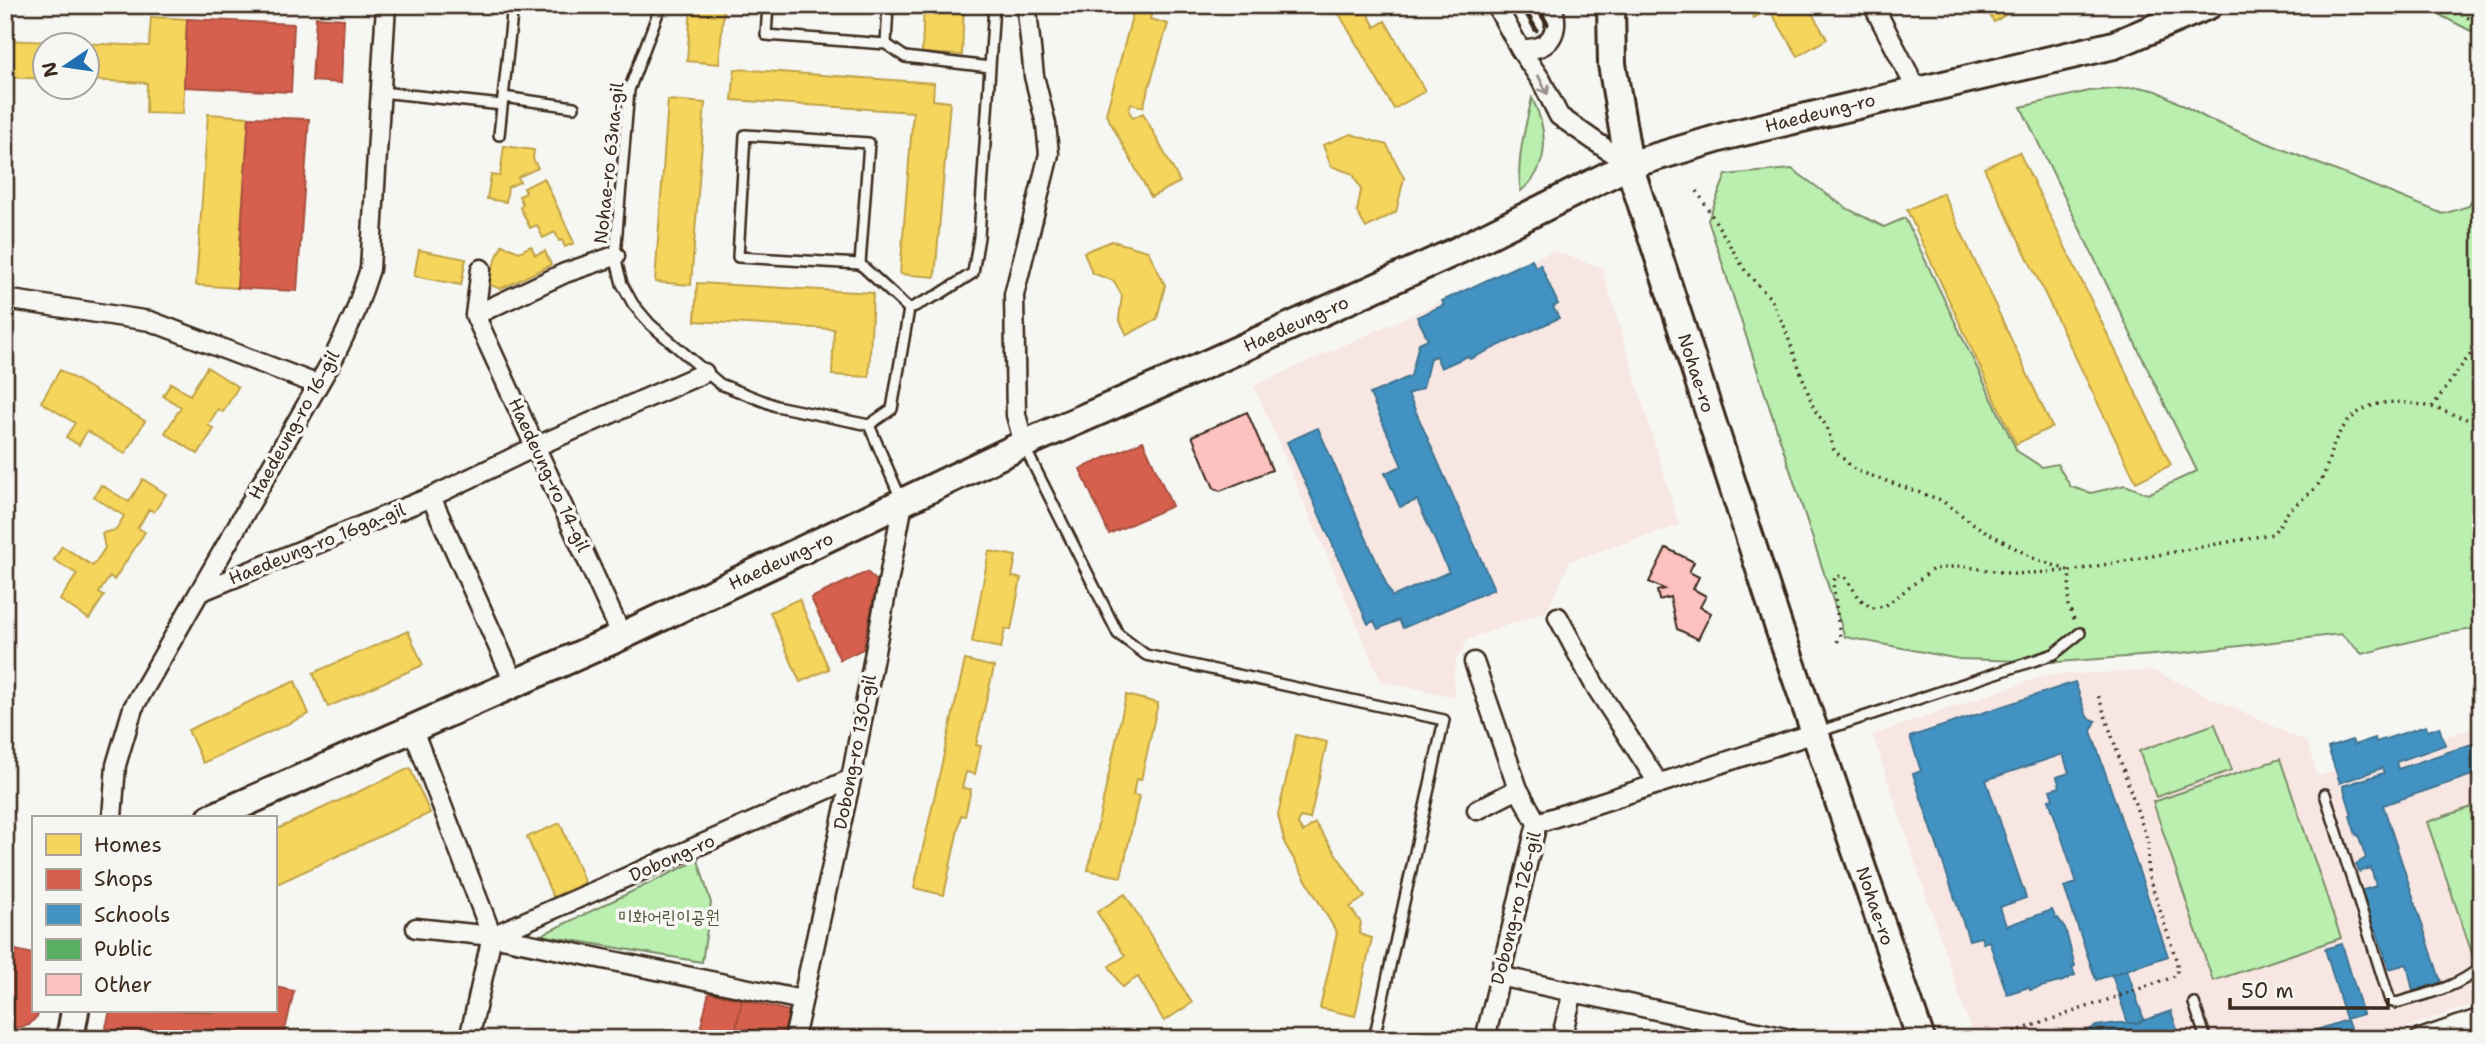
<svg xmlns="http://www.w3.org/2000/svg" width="2486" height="1044" font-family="'Shantell Sans','Poor Story',sans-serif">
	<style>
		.built { fill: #f8e6e3 }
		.green { fill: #baefb0; stroke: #7a8c67; stroke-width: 2 }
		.homes { fill: #f6d55c; stroke: #bea249; stroke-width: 2 }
		.shops { fill: #d6604d; stroke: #a8503f; stroke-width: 2 }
		.schools { fill: #4393c3; stroke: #417492; stroke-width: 2 }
		.public { fill: #5aae61; stroke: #51864d; stroke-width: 2 }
		.building { fill: #fdc1bf; stroke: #3b2a1e; stroke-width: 2 }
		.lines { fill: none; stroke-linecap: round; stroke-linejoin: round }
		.lane-casing { stroke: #3b2a1e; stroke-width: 14 }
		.street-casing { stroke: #3b2a1e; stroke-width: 23 }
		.secondary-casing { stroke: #3b2a1e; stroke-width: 32 }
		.path { stroke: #3b2a1e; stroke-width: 3.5; stroke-dasharray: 2 5; stroke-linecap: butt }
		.lane { stroke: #f6f6f2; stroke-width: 9 }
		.street { stroke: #f6f6f2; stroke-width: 18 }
		.secondary { stroke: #f6f6f2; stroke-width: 26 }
		.rail { stroke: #3b2a1e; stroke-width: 5 }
		.oneway { stroke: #989088 }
		.labels { text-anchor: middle; stroke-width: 7; stroke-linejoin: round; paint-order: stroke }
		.street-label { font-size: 18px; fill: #3b2a1e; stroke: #f6f6f2 }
		.park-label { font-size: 18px; fill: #54513b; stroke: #f6f6f2 }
	</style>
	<rect width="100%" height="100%" fill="#f6f6f2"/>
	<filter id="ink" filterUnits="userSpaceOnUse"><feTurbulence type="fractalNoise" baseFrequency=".0143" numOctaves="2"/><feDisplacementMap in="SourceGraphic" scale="14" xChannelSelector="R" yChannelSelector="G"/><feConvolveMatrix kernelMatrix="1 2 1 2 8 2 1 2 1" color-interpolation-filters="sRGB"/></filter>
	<g filter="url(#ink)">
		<path class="built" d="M1552,251L1602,268L1679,525L1570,561L1547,611L1468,639L1457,658L1453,678L1455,697L1381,681L1254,386Z
			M2154,671L2307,742L2317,776L2481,726V1002L2372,1039H1974L1873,735L2046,675Z"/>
		<path class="green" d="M2420,5H2481V36Z
			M2139,87L2157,91L2208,119L2443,214L2469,206L2481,179V628L2440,634L2362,654L2341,634L2181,653L2057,662L1959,659L1845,637L1708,220L1726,175L1792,169L1846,208L1884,227L1905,218L2017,451L2042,467L2057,464L2071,487L2091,493L2125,485L2148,494L2197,471L2021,107L2089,91Z
			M1532,98C1548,130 1551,167 1521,191C1515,166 1526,123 1532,98Z
			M2215,724L2232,770L2156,797L2139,751Z
			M2280,759L2341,938L2213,981L2153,802Z
			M2481,804V957L2474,959L2427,822Z
			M698,860L711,903L702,962L541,935Z"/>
		<path class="homes" d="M691,5H724L719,64L687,61Z
			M924,5H964L962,55L922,53Z
			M1135,5H1154L1150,19L1168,24L1143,107L1131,104L1129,111L1133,118L1143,113L1180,182L1151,197L1106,114Z
			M1334,5H1363L1375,27L1385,21L1425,91L1394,109Z
			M1746,5H1807L1827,39L1798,56L1769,9L1754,18Z
			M1984,5H2021L1994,22Z
			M151,17L187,19L183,114L146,113L147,83L88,80V46H46V79L5,77V40L149,46Z
			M735,69L934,83L933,100L950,102L935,277L900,274L913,112L732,100Z
			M668,100L705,103L691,285L655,282Z
			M208,114L249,117L237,288L196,285Z
			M1351,134L1387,145L1404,178L1396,212L1366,228L1357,212L1361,190L1353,174L1331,166L1323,145Z
			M504,146L534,150L533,159L538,168L518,177L520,182L508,187L506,202L487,199L491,175L500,176Z
			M2019,152L2171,465L2136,482L1984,168Z
			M544,178L574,243L565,247L562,240L559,241L555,232L543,238L537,225L530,228L520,207L523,205L519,196L526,193L524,188Z
			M1943,193L2052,427L2016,444L1907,210Z
			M1112,241L1148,251L1165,285L1157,319L1127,335L1119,319L1122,296L1114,281L1092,273L1084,252Z
			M502,245L519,252L531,246L535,255L545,251L551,265L500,289L486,283Z
			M419,250L466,259L461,285L414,276Z
			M697,283L873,293L869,377L832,375L834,329L695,321Z
			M207,367L238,387L223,412L218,409L208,425L214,429L198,454L165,433L181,407L163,396L171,383L190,395Z
			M60,370L145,421L125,454L87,431L79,445L66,437L75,423L41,402Z
			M143,479L166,494L154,512L149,509L138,528L145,532L114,580L110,576L99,593L104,596L89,619L60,600L77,574L54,560L62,546L93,566L105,548L102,533L116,530L124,516L94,497L101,485L129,502Z
			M989,551L1016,556L1012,577L1021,578L1011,630L1005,629L1001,648L972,642Z
			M799,599L829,669L800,682L770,612Z
			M408,631L423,665L328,707L313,673Z
			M965,660L994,667L976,745L981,746L975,774L966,772L962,788L971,789L965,816L961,815L944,895L914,888Z
			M295,681L309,714L203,763L188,730Z
			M1126,695L1158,703L1141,780L1136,779L1133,795L1139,796L1121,877L1088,870Z
			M1296,735L1327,742L1310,819L1300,817L1298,825L1303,832L1315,823L1365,897L1350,907L1361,923L1359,934L1372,938L1355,1016L1320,1008L1337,933L1285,844L1278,815Z
			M410,768L430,813L275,885V830Z
			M560,823L585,883L553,897L527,837Z
			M1125,894L1192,1003L1164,1021L1138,977L1122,987L1109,966L1125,956L1097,912Z"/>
		<path class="shops" d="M316,17L344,19L341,83L312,81Z
			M187,19L294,24L291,92L184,87Z
			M249,117L309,119L297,291L237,288Z
			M1143,441L1172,506L1109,534L1080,469Z
			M867,572L877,581L863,649L840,660L811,598Z
			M7,948L33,954V1011H39L38,1015L29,1025L17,1028L5,1025Z
			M275,987L294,991L283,1039H113L106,1027L110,1011H203L212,1013V1011H275Z
			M709,992L742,1000L734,1039H698Z
			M742,1000L789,1011L783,1039H734Z"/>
		<path class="schools" d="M1532,259L1535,267L1540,264L1558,304L1553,307L1559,318L1470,359L1468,356L1441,368L1436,356L1430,358L1423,388L1408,394L1494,589L1403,628L1399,620L1378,629L1374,621L1368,624L1287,442L1318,428L1392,597L1449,572L1417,500L1400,507L1385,473L1402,466L1370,394L1411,376L1419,343L1428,339L1417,317L1444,305L1442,301Z
			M2075,682L2087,717L2096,721L2091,731L2168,956L2096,980L2064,887L2077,883L2049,800L2053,799L2050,790L2060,787L2057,777L2069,773L2063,754L1986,780L2026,898L2000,907L2006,926L2052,910L2056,919L2058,918L2065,928L2075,966L2072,967L2075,975L2063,981L2030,990L2029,987L2007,994L1989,941L1983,943L1981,937L1969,940L1913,774L1921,771L1910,737Z
			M2426,726L2428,731L2439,727L2445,745L2396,762L2398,769L2481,741V772L2383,805L2441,982L2413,991L2407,964L2389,969L2376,929L2369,931L2357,892L2376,886L2371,868L2359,872L2356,864L2366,858L2358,834L2356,835L2350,816L2352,815L2343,786L2384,773L2382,768L2340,783L2328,748L2352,740L2354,745L2375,738L2376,742Z
			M2342,944L2363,1014L2346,1019L2325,949Z
			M2127,970L2144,1020L2137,1023H2128L2112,975Z
			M2171,1011L2180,1039H2074L2096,1026L2118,1023H2137Z
			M2347,1020L2353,1037L2289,1039Z"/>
		<path class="public" d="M891,1031H898L932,1039H880Z"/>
		<path class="building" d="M1247,412L1272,470L1220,491L1214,488L1192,436Z
			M1666,548L1694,562L1689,572L1699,577L1693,589L1706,596L1700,607L1711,613L1698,639L1677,629L1670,597L1659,600L1657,591L1664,589L1649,582Z"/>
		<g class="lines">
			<defs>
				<path id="lane" d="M661,5L629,90L615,256L622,284L633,304L650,324L720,384L776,406L869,425L892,409L909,309L940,294L973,273L979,237L994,5
					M768,5L766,35L886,44L905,57L990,67
					M886,44L888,5
					M381,92L502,105
					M503,97L574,107
					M499,135L513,5
					M860,264L738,257L745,135L869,143L860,264L909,309
					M869,425L901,499
					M1024,446L1118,634L1146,655L1444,720L1374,1039
					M1818,732L2054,654L2080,633
					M2325,794L2390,1001L2396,1003C2426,994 2457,988 2481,967
					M2194,1003L2206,1039"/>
				<path id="street" d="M1496,5L1520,49L1541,80L1559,116L1629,165
					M1873,5L1917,90
					M1520,49C1550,51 1561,33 1552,5
					M481,269L475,315L622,636
					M5,299L150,321L316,384
					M475,315L565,273L615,256
					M1024,444L1016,415L1014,295L1049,154L1046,124L1034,76L1027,11L1029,5
					M431,497L515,684
					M202,591L431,497L537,446L704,373
					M1558,617L1594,684L1659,784
					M1474,662L1518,789L1537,823L1485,1039
					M413,730L492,936
					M1477,810L1518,789
					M112,818L116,765L133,708L334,357L355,313L370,269L386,5
					M1537,823L1815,733
					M416,928L492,936L802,1000
					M492,936L851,779
					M1499,976L1790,1039
					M469,1039L492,936
					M794,1039L851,779L903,503
					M1561,1039L1573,992
					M2420,1039L2481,1018"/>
				<path id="secondary" d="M1611,5L1612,64L1629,165L1779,628L1921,1039
					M211,818L622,636L1024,444L1198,368L1459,250L1629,165L1730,135L2114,45L2209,5
					M70,1039L75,1011"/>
			</defs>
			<use href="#lane" class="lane-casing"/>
			<use href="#street" class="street-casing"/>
			<use href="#secondary" class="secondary-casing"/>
			<path class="path" d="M2442,5L2481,24
				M1697,191L1746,272L1771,299L1784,326L1814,409L1827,427L1834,450L1855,470L1941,500L1978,527L2033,558L2070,571
				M2432,407L2472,421H2481
				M2074,619L2068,605L2070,571L2272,534C2279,527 2283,519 2288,512C2297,501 2312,494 2320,482C2328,470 2329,453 2335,441C2357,398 2390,398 2432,407L2481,339
				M1837,642L1840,636L1833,583L1836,576L1845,577L1860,599L1872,608L1885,606L1933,569L1961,566L2014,574L2067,571
				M1994,1039L2171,978L2177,974V962L2148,874V842L2097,692"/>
			<use href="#lane" class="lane"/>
			<use href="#street" class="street"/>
			<use href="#secondary" class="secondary"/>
			<path class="rail" d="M1522,5L1536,30
				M1536,5L1547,24"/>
		</g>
		<defs><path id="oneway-shaft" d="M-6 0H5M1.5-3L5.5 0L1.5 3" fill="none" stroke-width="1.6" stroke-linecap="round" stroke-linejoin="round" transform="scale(1.75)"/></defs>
		<use class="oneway" href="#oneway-shaft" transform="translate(1543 85) rotate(63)"/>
	</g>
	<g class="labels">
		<g class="street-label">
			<text transform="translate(1820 113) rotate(-14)" y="6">Haedeung-ro</text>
			<text transform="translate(609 163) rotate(-84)" y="6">Nohae-ro 63na-gil</text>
			<text transform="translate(1296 324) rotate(-24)" y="6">Haedeung-ro</text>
			<text transform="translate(1696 373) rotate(72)" y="6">Nohae-ro</text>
			<text transform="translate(294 425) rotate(-61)" y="6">Haedeung-ro 16-gil</text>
			<text transform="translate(549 475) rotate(65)" y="6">Haedeung-ro 14-gil</text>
			<text transform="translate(317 544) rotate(-22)" y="6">Haedeung-ro 16ga-gil</text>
			<text transform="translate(781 561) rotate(-25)" y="6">Haedeung-ro</text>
			<text transform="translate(855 752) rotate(-79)" y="6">Dobong-ro 130-gil</text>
			<text transform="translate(672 858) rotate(-24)" y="6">Dobong-ro</text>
			<text transform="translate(1875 906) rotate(71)" y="6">Nohae-ro</text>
			<text transform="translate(1516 908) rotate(-76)" y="6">Dobong-ro 126-gil</text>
		</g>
		<g class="park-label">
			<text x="669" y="923">미화어린이공원</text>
		</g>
	</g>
	<rect width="2486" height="1044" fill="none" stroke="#f6f6f2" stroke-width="28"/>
	<rect x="14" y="14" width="2458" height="1016" fill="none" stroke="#3b2a1e" stroke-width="2.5" filter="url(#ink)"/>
	<rect x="32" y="816" width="245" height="196" fill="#f6f6f2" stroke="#aba49d" stroke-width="2"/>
	<rect x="46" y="834" width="35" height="21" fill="#f6d55c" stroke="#aba49d" stroke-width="2"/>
	<text x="94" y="852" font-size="21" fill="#3b2a1e">Homes</text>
	<rect x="46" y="869" width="35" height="21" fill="#d6604d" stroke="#aba49d" stroke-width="2"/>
	<text x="94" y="886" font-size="21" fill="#3b2a1e">Shops</text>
	<rect x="46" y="904" width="35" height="21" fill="#4393c3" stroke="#aba49d" stroke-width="2"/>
	<text x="94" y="922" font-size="21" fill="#3b2a1e">Schools</text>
	<rect x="46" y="939" width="35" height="21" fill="#5aae61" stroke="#aba49d" stroke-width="2"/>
	<text x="94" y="956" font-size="21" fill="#3b2a1e">Public</text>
	<rect x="46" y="974" width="35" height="21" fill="#fdc1bf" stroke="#aba49d" stroke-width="2"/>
	<text x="94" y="992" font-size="21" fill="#3b2a1e">Other</text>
	<g transform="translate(66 66) rotate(257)"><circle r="33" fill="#f6f6f2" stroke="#aba49d" stroke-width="2"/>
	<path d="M0-5L12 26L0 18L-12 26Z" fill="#1f6fb2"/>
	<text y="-10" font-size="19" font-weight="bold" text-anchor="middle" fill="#3b2a1e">N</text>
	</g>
	<path d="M2230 998v10h158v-10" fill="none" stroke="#3b2a1e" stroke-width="3.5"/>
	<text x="2241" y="998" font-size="21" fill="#3b2a1e" stroke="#f6f6f2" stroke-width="5" paint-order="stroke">50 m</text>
</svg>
